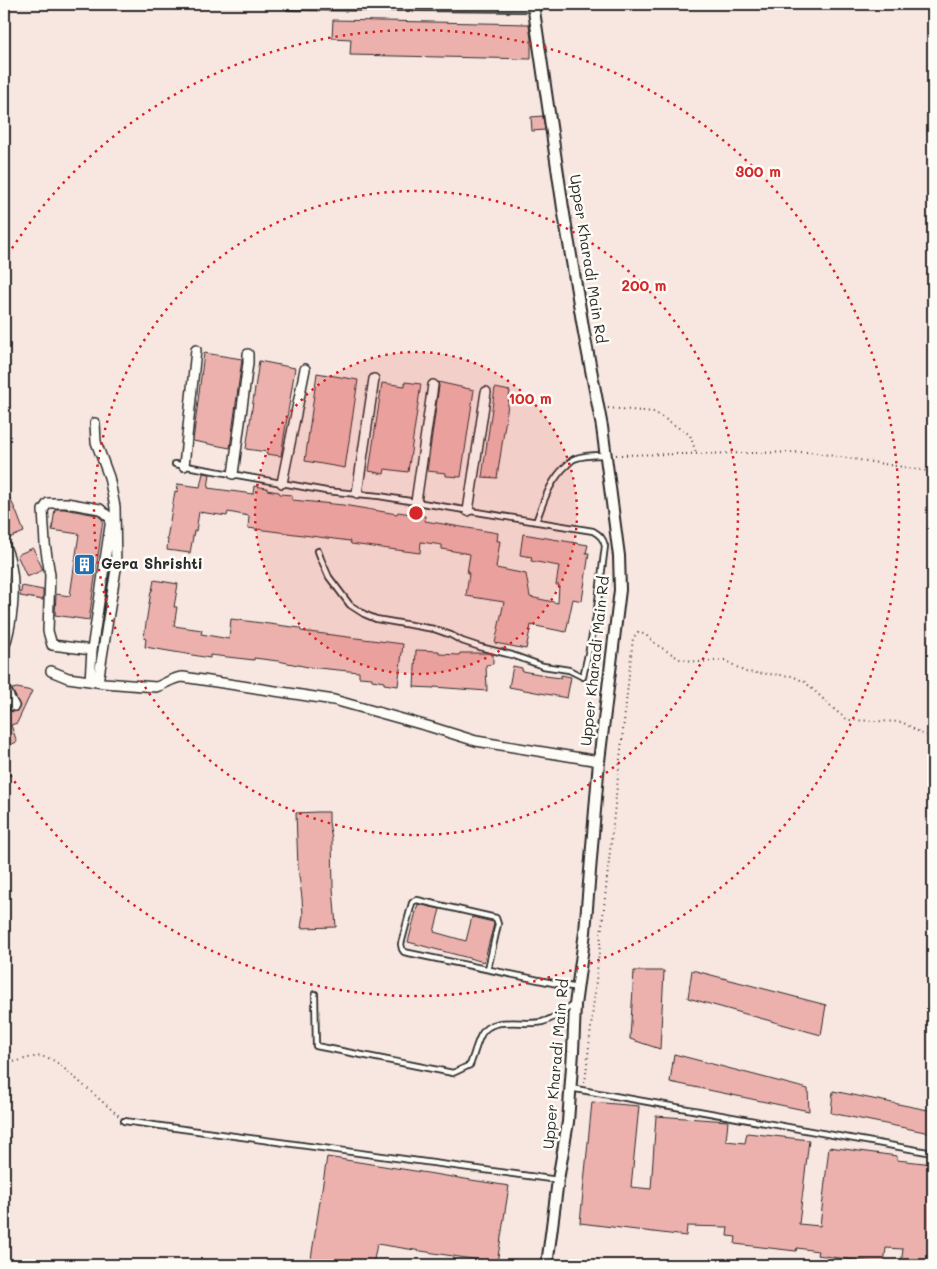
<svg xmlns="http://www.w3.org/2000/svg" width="937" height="1269" font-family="Mali,sans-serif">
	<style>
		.building { fill: #edb1ad; stroke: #2b2b2b }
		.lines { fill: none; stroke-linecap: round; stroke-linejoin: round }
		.service-casing { stroke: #2b2b2b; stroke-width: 8 }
		.minor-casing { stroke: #2b2b2b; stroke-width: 12 }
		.tertiary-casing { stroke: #2b2b2b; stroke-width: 14 }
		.path { stroke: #2b2b2b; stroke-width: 2; stroke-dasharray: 1 4; stroke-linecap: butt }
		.service { stroke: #fdfcf7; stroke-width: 4.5 }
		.minor { stroke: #fdfcf7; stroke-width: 9 }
		.tertiary { stroke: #fdfcf7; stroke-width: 10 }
		.ring { fill: none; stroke: #d62828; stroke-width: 2.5; stroke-dasharray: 2.5 5 }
		.labels { text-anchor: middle; stroke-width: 5; stroke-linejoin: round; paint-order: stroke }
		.street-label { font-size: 15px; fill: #2b2b2b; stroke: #fdfcf7 }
		.poi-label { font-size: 15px; font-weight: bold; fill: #2b2b2b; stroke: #fdfcf7; text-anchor: start }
		.centre { fill: #d62828; stroke: #fdfcf7; stroke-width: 2.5 }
		.ring-label { font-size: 15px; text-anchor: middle; font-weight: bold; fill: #d62828; stroke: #fdfcf7; stroke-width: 5; stroke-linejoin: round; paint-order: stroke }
	</style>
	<rect width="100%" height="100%" fill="#f8e6e1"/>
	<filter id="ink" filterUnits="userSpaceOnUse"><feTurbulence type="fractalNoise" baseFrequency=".02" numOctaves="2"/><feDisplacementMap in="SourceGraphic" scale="10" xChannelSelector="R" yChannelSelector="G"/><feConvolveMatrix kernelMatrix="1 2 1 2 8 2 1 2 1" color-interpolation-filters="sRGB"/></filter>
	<g filter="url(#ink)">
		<path class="building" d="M333,20L529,24L531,39V59L350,55L351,39L332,38Z
			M543,116L545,130L532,131L531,117Z
			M204,353L242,359L230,448L193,441Z
			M259,361L295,368L281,456L266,454L267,452L246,449Z
			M317,373L358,380L345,468L305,461Z
			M405,382L421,384L408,472L385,469L384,474L369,471L382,383L405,386Z
			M438,382L474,390L461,477L446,476V473L427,471L439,386Z
			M495,388L510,391L497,478L482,477Z
			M203,473L210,474L208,488L253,494L254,486L267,488V490L279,492L280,494L292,495V500L343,505L397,514L398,512L425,516V521L498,533L497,541H500L496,568L526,574L530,597L558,603L559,585H556L559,566L531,561L532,557L520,555L523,534L588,545L586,553H589L582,601L573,599L566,632L531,625L526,649L495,643L504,602L466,596L469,573H467L470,554L442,549V545L421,542L420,553L351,544L350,541L248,528L249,516L228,512L227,516L199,512L196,531H194L190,553L167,550L168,539H167L175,491L177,492L178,484L200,487Z
			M4,486L16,511L24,532L9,538L4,524Z
			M55,509H64L97,515L103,520L89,620L55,615L56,594L70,596L79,534L52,530Z
			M33,548L43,570L27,577L17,555Z
			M154,580L178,584L174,607H177L174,626L202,630L201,634L229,639L231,619L300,628L301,631L403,644L398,686L384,684V682L372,680V678L359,677V672L308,667L278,661L254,658V660L210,655V658L145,647L146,639L144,638L146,623L151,591H152Z
			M22,586L43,590V600L20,596Z
			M416,650L439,651V654L459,655L460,653H488L493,654V664L486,665L487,691L434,687V688L414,687Z
			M513,666L522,668V671L545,675V676L561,678V675L571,677L567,698L509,687Z
			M17,688L32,691L17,723L11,725L17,742L4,747V700L10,711L13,712L17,711L20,706L12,689Z
			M317,812H329V822L332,840L333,888L336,927L301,928L303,915L302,898L298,868L296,813Z
			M418,904L440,909L434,932L466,941L472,917L493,922L494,924L484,962L408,942Z
			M692,970L826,1005L821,1035L688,998Z
			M634,971H664L660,1049L630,1039Z
			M674,1054L808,1089L809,1111L670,1082Z
			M833,1091L933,1111L930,1133L831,1113Z
			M592,1102L639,1106L631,1187L651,1189L656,1116L728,1121L726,1141L745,1143L747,1133L809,1140L799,1224L820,1226L829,1147L897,1156V1160L933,1164V1265H901L903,1249L886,1248L884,1264L817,1255L818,1251L797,1248L796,1251L735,1244L736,1237L727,1236L728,1227L687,1226L686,1236L580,1223Z
			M327,1157L509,1186L497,1263L377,1244L373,1265H310Z"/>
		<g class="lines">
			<defs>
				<path id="service" d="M289,7L533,9
					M175,464L326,491L379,496L593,531C600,535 603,538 605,546L596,617L583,677L569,670L543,666L512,655L480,647L462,641L451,635L434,629L376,619L364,614L350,605L329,577L321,559L318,551
					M536,522C544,500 550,480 568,464C569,463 572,460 574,459C583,455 595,455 605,455
					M488,969L498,924L496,918L417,900L414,901L412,903L401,944L402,949L404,952L577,988
					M315,994L316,1046L453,1073L470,1065C474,1055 476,1045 481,1035C491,1015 524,1026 542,1022C554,1019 563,1011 573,1005
					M570,1088L933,1153
					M124,1121L558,1180"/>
				<path id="minor" d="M95,423L96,442L109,477L115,507L116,569L98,682
					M184,466L196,350
					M233,474L248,363V354
					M282,483L305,369
					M357,493L374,379
					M416,502L433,385
					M468,511L486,392
					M4,544C7,551 10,559 11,566C16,591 12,624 4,648
					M51,671L68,678L104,683L156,687C166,684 173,677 183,677L334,700L431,727L476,741L599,761
					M90,681L92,650L52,645L48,631L50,575L45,544L43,510L48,503H66L100,509L111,519L92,650
					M4,688L14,706"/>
				<path id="tertiary" d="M533,4L563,208L584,333L602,427L619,556L620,590L599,761L585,932L575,1005L573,1052L568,1122L558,1180L547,1265"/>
			</defs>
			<use href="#service" class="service-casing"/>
			<use href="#minor" class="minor-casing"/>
			<use href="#tertiary" class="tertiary-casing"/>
			<path class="path" d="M608,408L654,412L690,435L696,453
				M616,455L810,452L933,472
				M4,1063C19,1063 33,1053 48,1058C52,1059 56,1062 59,1064L119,1116
				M585,1083L633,638L638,632L646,635L657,645L680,659L699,662L725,660L745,672L792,676L805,682L836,711L848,720L902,722L921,733L933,738"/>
			<use href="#service" class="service"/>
			<use href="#minor" class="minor"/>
			<use href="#tertiary" class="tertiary"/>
		</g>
	</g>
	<circle cx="416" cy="513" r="161" fill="#d62828" fill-opacity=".12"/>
	<g class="ring">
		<circle cx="416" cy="513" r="161"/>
		<circle cx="416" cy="513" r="322"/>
		<path d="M4 261A483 483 0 1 1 4 765"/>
	</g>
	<defs>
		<symbol id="building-square" viewBox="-11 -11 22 22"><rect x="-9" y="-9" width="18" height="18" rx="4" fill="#1f6fb2" stroke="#fdfcf7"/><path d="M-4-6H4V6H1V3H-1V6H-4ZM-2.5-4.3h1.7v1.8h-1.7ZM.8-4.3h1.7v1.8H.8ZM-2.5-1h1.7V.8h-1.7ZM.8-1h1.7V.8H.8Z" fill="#fff"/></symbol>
	</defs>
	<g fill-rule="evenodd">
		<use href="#building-square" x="72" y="552" width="25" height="25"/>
	</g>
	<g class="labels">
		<g class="street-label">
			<text transform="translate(588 259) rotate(81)" y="5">Upper Kharadi Main Rd</text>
			<text transform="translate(595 661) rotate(-84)" y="5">Upper Kharadi Main Rd</text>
			<text transform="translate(556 1064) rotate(-85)" y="5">Upper Kharadi Main Rd</text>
		</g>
		<g class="poi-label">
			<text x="101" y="569">Gera Shrishti</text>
		</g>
	</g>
	<circle cx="416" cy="513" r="8" class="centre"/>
	<g class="ring-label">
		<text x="758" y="177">300 m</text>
		<text x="644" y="291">200 m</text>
		<text x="530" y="404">100 m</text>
	</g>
	<rect width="937" height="1269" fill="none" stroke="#fdfcf7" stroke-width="20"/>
	<rect x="10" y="10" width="917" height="1249" fill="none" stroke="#2b2b2b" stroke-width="2" filter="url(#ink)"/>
</svg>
